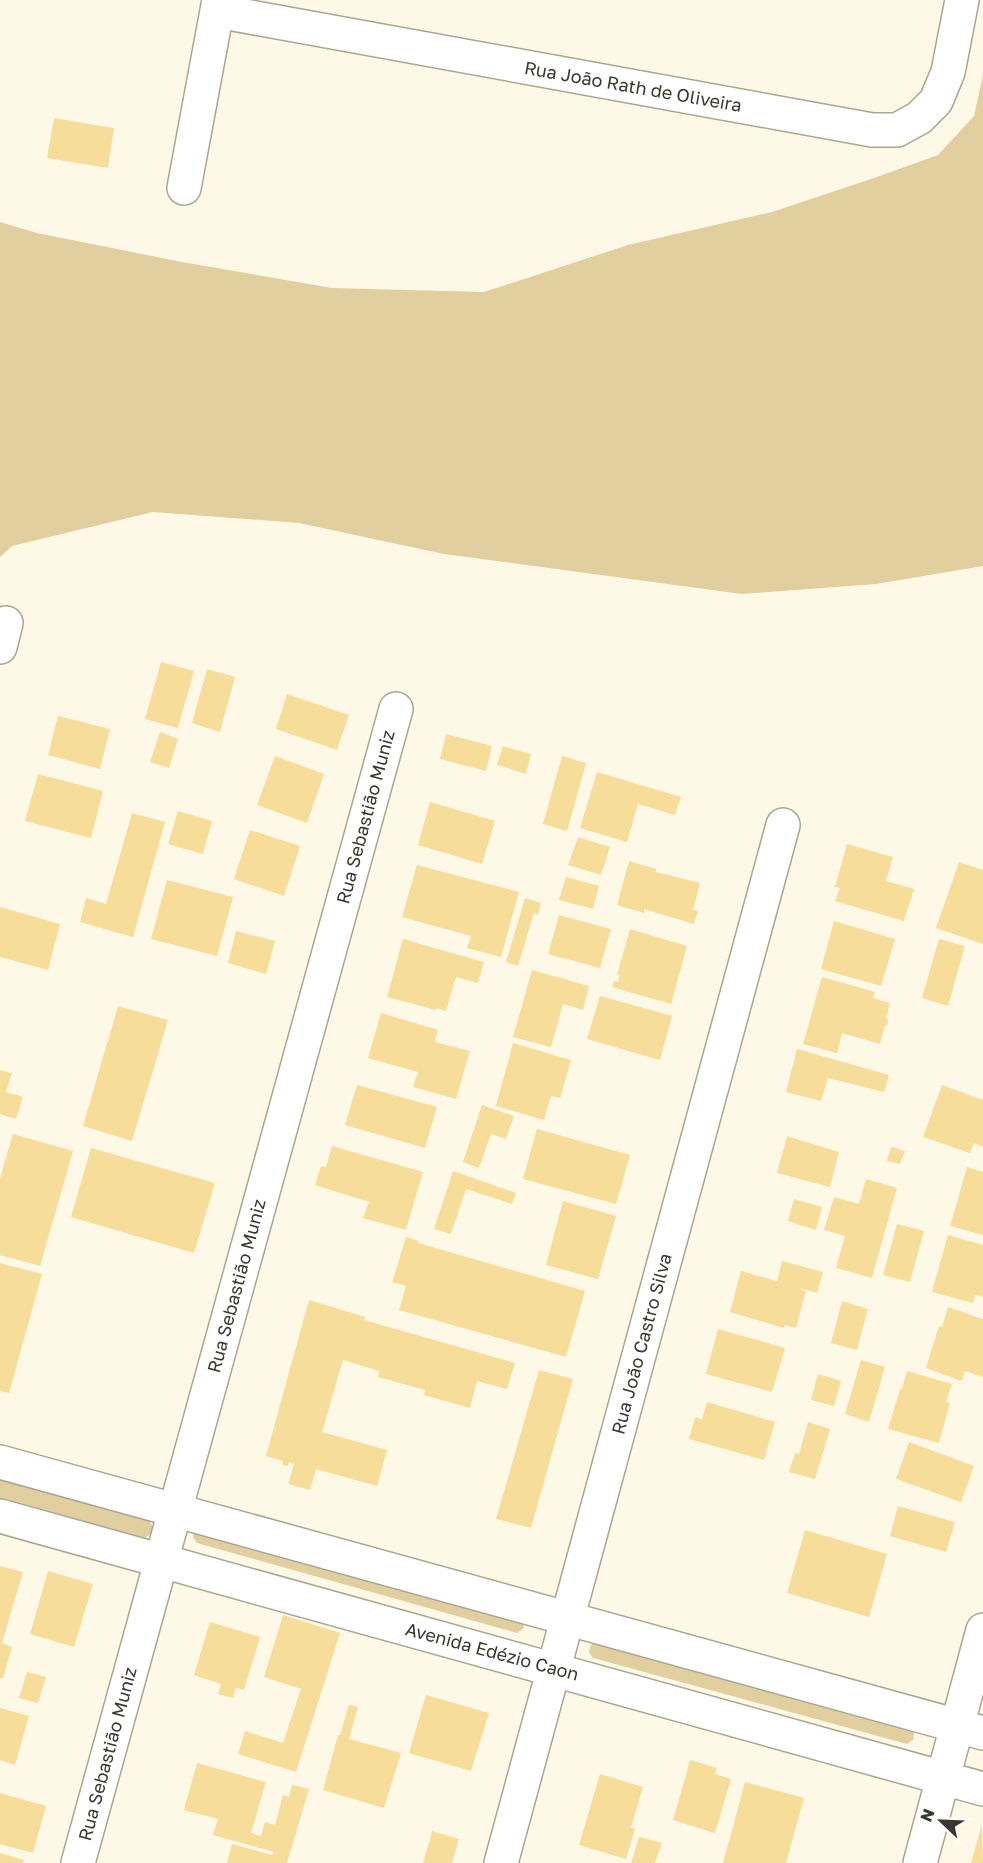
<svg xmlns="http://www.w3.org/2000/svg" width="983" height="1863" font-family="'Golos Text',sans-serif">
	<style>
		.green { fill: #e1cfa0 }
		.building { fill: #f6dd99 }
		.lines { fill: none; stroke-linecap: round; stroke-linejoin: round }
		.street-casing { stroke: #aba594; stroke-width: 36 }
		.secondary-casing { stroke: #aba594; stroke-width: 36 }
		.street { stroke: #fff; stroke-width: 33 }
		.secondary { stroke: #fff; stroke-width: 33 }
		.labels { text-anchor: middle; stroke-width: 4.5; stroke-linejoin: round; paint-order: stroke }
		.street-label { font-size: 18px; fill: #3a3731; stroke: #fff }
	</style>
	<rect width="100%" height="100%" fill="#fef8e6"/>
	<path class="green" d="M983,75V566L876,584L742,594L444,554L299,523L153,512L12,546L0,557V222L37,233L182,262L332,288L484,292L628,245L772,212L874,178L938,155L974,116Z
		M0,1480L149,1521L153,1527L151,1534L145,1538L0,1498Z
		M194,1531L525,1622L523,1629L517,1633L197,1543L193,1537Z
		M597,1641L911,1727L914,1733L913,1740L907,1744L593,1658L589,1652L591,1645Z"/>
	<path class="building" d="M54,118L114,128L108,168L47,158Z
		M161,662L194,671L178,728L145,719Z
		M207,669L235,677L220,732L192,723Z
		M287,694L349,715L337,750L276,729Z
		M58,716L110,729L100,769L48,755Z
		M160,732L178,739L169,768L150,762Z
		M446,734L492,746L486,771L440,759Z
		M503,746L531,754L526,774L497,765Z
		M275,756L324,774L307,823L257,805Z
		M562,756L586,763L567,831L543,824Z
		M597,772L681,797L675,815L638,804L627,842L580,828Z
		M38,774L103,791L91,838L25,821Z
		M430,802L495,821L482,864L418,845Z
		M178,811L212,821L203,854L168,844Z
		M132,813L165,822L133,937L80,922L86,898L106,904Z
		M250,830L300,846L284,896L234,879Z
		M578,837L610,847L601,875L568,865Z
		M847,844L893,857L886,881L914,889L904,921L835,901L840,888L835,887Z
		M629,861L656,869V872L700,883L693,910L698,911L694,924L644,909V913L617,905Z
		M959,862L983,870V944L936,928Z
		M417,865L519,892L501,957L467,948L471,936L402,917Z
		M566,877L599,886L593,909L559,900Z
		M167,880L233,897L217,956L151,939Z
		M525,898L541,903L538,915L534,913L518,966L506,962Z
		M0,907L60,924L48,970L0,957Z
		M559,915L611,929L600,968L548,954Z
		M834,921L895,939L881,986L821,969Z
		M630,929L687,946L671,1004L612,987L614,981L618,982L620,975H617Z
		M236,931L275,941L266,974L228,963Z
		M403,939L484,962L478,983L456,977L446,1011L436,1008V1010L387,997Z
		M939,939L965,946L948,1006L922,998Z
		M532,970L589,986L583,1010L563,1004L551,1047L513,1037Z
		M822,977L875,992L873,998L890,1003L886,1019L888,1020L887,1026L885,1025L880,1044L842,1033L837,1053L803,1044Z
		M600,996L672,1016L660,1060L587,1039Z
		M118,1006L168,1020L132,1141L83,1126Z
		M381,1013L438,1030L435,1042L470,1051L456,1099L413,1087L418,1072L368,1058Z
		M513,1043L571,1060L560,1098L551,1096L544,1120L496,1106Z
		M797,1049L889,1075L884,1092L828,1078L821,1101L786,1092Z
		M0,1070L12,1073L6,1092L23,1097L16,1119L0,1114Z
		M357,1085L437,1107L425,1148L345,1125Z
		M942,1085L983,1100V1147L974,1143L970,1153L923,1137Z
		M482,1105L514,1116L506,1139L491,1134L479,1168L463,1162Z
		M537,1129L630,1155L616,1204L523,1179Z
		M13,1134L73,1151L40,1266L0,1255V1178Z
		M787,1136L839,1152L830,1187L777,1173Z
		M332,1146L423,1172L406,1230L363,1218L369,1202L315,1185L321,1166L326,1167Z
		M891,1147L905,1151L900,1164L887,1161Z
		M91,1148L215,1183L194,1253L71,1217Z
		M967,1167L983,1172V1235L950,1226Z
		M453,1171L516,1193L512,1204L466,1189L451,1234L434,1229Z
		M866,1179L897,1188L872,1278L836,1268L845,1236L824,1230L834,1197L859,1204Z
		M794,1199L822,1207L816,1230L788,1221Z
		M563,1201L616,1216L598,1279L546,1265Z
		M897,1224L924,1231L910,1282L883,1275Z
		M948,1235L983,1245V1297L975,1295L973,1303L932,1292Z
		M406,1237L419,1241L418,1243L585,1291L566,1357L399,1310L406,1286L392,1282Z
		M782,1261L823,1272L817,1293L796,1287L806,1291L796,1328L785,1325L784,1328L730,1312L741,1271L777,1281Z
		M0,1263L42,1274L9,1393L0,1391Z
		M309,1300L365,1317L364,1320L515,1363L507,1389L477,1381L470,1408L424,1395L425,1390L378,1377L379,1371L343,1360L322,1432L387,1450L377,1486L316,1469L310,1490L288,1484L294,1464L289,1462L288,1466L282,1465L283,1461L266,1456Z
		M842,1301L868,1309L857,1350L831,1343Z
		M948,1307L983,1319V1377L965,1371L962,1381L926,1368L939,1326L942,1327Z
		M718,1329L785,1348L772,1392L706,1374Z
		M861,1360L885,1367L869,1422L845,1414Z
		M539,1370L573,1379L531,1528L496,1519Z
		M907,1371L952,1384L946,1402L950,1403L939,1443L888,1429L900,1389H902Z
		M818,1374L841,1381L834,1406L811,1400Z
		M707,1402L775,1422L764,1460L689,1439L695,1417L702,1419Z
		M808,1422L830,1429L815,1479L789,1472L795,1453L799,1454Z
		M909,1442L974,1466L961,1502L896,1479Z
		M898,1506L955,1522L946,1552L890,1536Z
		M805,1530L887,1554L869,1617L787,1593Z
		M0,1566L23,1572L2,1643L12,1647L3,1678H0Z
		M48,1571L93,1584L74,1647L30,1634Z
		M283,1615L340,1633L296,1772L238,1754L245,1731L283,1743L301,1689L264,1677Z
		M210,1622L260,1637L244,1690L236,1688L233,1698L218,1694L221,1684L194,1675Z
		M27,1672L46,1677L38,1703L19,1698Z
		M426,1695L489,1713L471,1771L409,1753Z
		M349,1705L358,1707L349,1739L401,1753L384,1808L323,1790L338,1735H340Z
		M0,1708L29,1716L15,1765L0,1760Z
		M690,1760L717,1768L715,1774L731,1779L715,1833L673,1820Z
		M197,1763L266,1782L251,1833L261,1836L265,1822L275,1825L283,1795L289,1797L292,1785L309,1789L287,1863H227L232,1844L272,1855L274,1852L213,1835L218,1819L184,1810Z
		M600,1774L643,1787L631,1828L635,1829L626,1859L579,1845Z
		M745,1782L804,1798L786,1863H723Z
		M0,1793L46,1806L33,1853L0,1844Z
		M982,1824L983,1863H971Z
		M432,1831L459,1839L452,1863H423Z
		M639,1837L662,1843L655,1863H631Z
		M0,1853L24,1860L23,1863H0Z"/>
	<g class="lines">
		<defs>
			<path id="street" d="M217,11L872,130H897L919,118L936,101L948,72L962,0
				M184,188L219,0
				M0,647L6,623
				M78,1863L396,709
				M501,1863L783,825
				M920,1863L983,1630"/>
			<path id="secondary" d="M0,1462L983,1733
				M0,1516L983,1789"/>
		</defs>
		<use href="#street" class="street-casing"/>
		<use href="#secondary" class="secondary-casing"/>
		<use href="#street" class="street"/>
		<use href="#secondary" class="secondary"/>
	</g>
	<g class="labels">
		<g class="street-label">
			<text transform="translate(633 87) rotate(10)" y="6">Rua João Rath de Oliveira</text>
			<text transform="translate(366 817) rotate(-75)" y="6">Rua Sebastião Muniz</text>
			<text transform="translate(237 1286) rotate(-75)" y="6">Rua Sebastião Muniz</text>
			<text transform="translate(642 1344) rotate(-75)" y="6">Rua João Castro Silva</text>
			<text transform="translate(492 1652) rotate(15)" y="6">Avenida Edézio Caon</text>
			<text transform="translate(108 1754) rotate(-75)" y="6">Rua Sebastião Muniz</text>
		</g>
	</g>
	<g transform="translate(941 1821) rotate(293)" stroke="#ffffff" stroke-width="4.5" paint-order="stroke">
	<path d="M0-4.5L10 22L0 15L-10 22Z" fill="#3a3731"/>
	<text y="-9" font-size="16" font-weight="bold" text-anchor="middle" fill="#3a3731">N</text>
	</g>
</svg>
